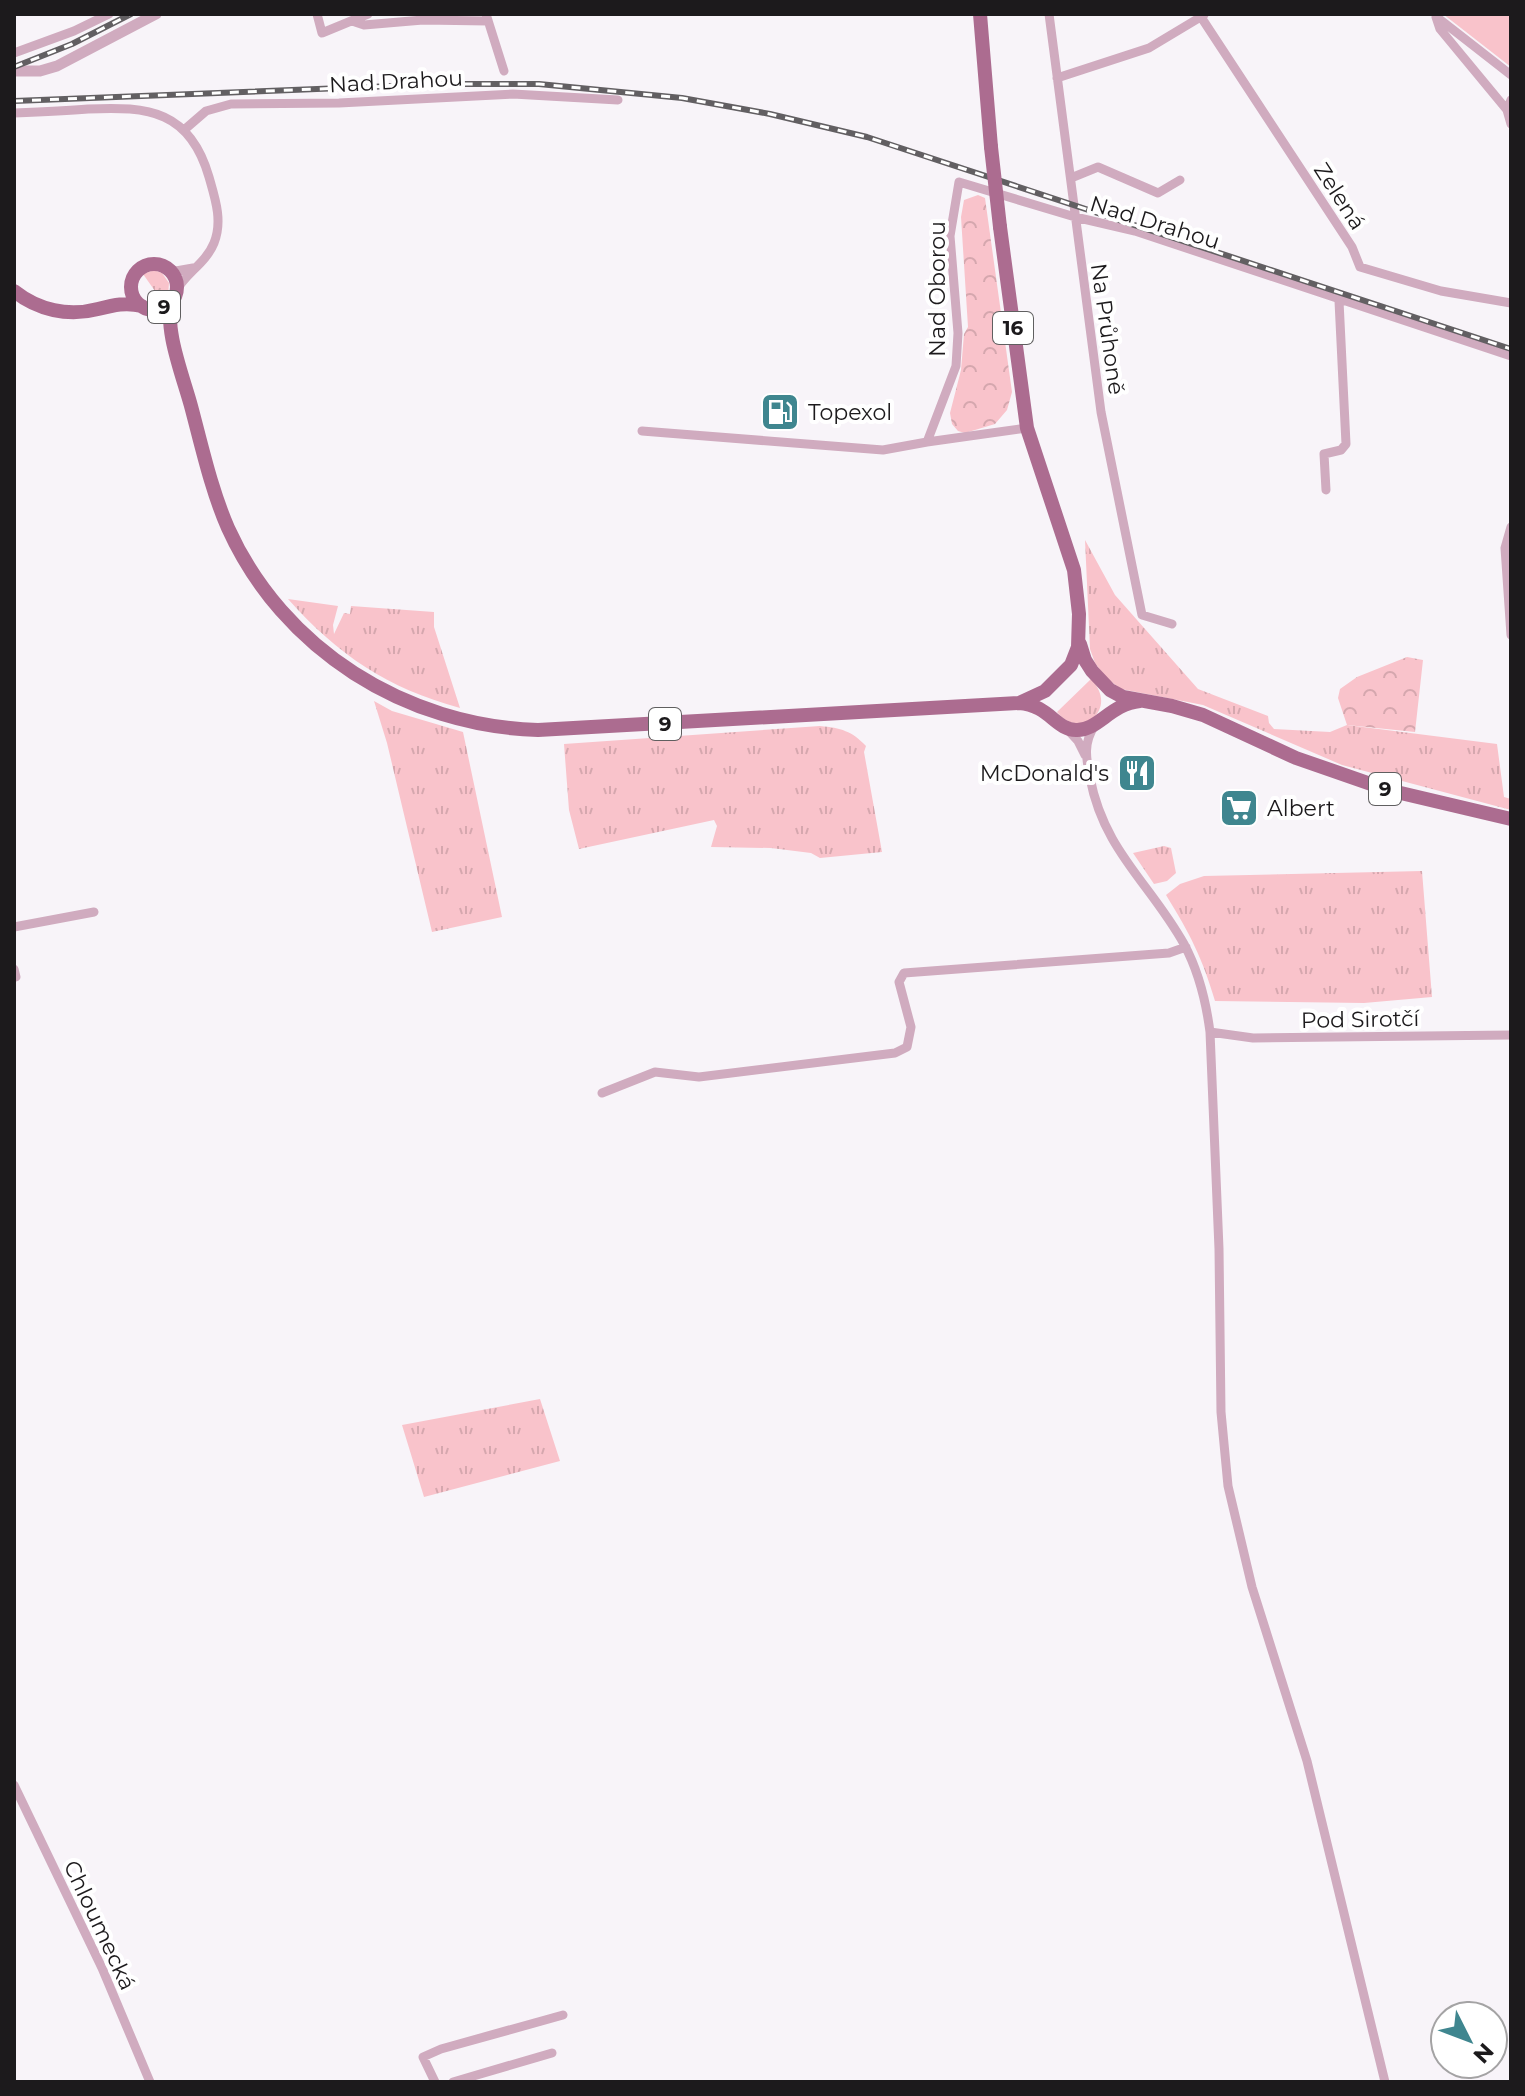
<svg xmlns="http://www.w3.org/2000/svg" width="1525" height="2096" font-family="Montserrat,sans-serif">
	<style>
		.grass { fill: url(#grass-tufts) }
		.forest { fill: url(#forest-crowns) }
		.park { fill: #f9c3cb }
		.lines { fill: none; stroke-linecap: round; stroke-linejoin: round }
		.minor { stroke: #d0abbf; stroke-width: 9 }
		.tertiary { stroke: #d0abbf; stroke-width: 11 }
		.primary { stroke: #ac6c90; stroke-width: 14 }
		.rail-casing { stroke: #625f62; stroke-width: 6 }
		.rail { stroke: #fff; stroke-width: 3; stroke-dasharray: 9; stroke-linecap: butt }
		.primary-bridge { stroke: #ac6c90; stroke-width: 14 }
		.labels { text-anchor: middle; stroke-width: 8; stroke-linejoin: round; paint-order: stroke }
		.shield { fill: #fff; stroke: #605f60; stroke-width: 2 }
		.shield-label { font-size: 20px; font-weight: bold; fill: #1c1a1c }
		.street-label { font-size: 22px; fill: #1c1a1c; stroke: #fff }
		.poi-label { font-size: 22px; fill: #1c1a1c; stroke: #fff; text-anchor: start }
	</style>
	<defs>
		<pattern id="grass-tufts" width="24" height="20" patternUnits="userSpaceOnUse" patternTransform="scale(2)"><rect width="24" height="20" fill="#f9c3cb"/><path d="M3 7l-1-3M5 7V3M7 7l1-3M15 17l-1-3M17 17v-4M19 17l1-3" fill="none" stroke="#d5a7ae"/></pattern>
		<pattern id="forest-crowns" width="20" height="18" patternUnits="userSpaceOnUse" patternTransform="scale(2)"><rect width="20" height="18" fill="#f9c3cb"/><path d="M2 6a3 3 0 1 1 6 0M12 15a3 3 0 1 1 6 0" fill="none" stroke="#d5a7ae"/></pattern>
	</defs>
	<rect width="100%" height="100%" fill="#f8f4f9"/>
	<path class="grass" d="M154,270L162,273L169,283L168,295L162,301L143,274Z
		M1085,540L1115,595L1198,689L1268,716L1269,723L1274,729L1330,732L1347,725L1497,744L1504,797L1511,799V810L1342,765L1203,705L1121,689L1106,678L1095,663L1090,649Z
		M288,599L338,606L333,625L334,634L344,613L350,614L351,606L434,612V627L460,708C387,688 338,655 288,599Z
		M1091,679C1120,709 1080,741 1057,712Z
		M374,701L392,711L463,732L502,917L432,932L387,743Z
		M820,726C841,728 852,731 866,746L864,752L882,852L820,858L811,853L771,848L711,847L717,826L714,820L579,849L569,810L564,744Z
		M1164,846L1171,848L1176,873L1167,881L1154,884L1133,853Z
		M1422,871L1432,997L1364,1003L1215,1001C1202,957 1190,934 1166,895L1180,884L1204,876Z
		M540,1399L560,1461L424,1497L402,1425Z"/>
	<path class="forest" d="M978,195L985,198L1012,392L1007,410L995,424L965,433L958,431L952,424L950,413L961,370L964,334L968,327L961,217L964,200Z
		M1407,657L1423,660L1415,732L1347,725L1338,698L1340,689L1357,677Z"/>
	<path class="park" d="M1443,14H1511V67Z"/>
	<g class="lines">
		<path class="minor" d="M317,14L322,33L368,14
			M486,14L504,71
			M1049,14L1101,412L1142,615L1172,624
			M1201,17L1352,247L1360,267L1441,291L1511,303
			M1436,17L1440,29L1507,110
			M1438,18L1511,75
			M355,22L364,25L423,20L488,21
			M14,53L74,31L109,14
			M1057,78L1149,48L1204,15
			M1511,100L1507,110L1511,124
			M14,113C39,112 64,111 88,109C149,106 190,111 209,177C215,198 223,221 214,243C206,263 186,273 176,291
			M184,130L206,111L231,104L339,103L513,94L618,100
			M1071,178L1098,167L1158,193L1180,180
			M165,267L176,271L193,268
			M642,431L883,450L927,442L956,366L958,333L950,236L959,182L1075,217L1135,231L1511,356
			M927,442L1027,428
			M1326,490L1324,454L1341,450L1346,444L1339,301
			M1511,527L1505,548L1511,635
			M1095,725C1083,743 1086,758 1090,778C1104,851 1150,883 1184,944C1199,972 1206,1001 1210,1032L1219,1249L1221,1412L1228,1486L1252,1587L1307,1761L1385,2082
			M1066,728L1078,741L1085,755
			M14,927L94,912
			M14,969L16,977
			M1210,1032L1253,1038L1511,1035
			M602,1093L655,1072L699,1077L895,1053L907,1047L911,1027L899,982L904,973L1169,953L1186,947
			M14,1785L102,1968L150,2082
			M435,2082L423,2057L441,2049L563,2015
			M453,2082L552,2053"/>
		<path class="tertiary" d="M14,71H40L57,66L156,14"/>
		<path class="primary" d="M980,14L991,147
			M1000,227L1027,428L1074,570L1079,614L1078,647L1071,665L1045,691L1019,703
			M131 287a23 23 0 1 1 46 0a23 23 0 1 1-46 0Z
			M14,291C38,310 68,317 98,309C114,305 126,302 142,306
			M173,299C162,325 184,379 191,406C202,447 211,489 228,528C283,650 406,726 538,730L1019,703C1049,705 1056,730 1076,730C1098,731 1110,704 1140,701
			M1080,644L1085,660L1092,671L1110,690L1123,697L1172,706L1203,715L1296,758L1388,790L1511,819"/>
		<defs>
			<path id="rail" d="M14,67L72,44L131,14
				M14,101L443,84H539L682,98L770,114L867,137L1511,349"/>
		</defs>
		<use href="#rail" class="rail-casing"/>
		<use href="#rail" class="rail"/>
		<path class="primary-bridge" d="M991,147L1000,227"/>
	</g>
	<defs>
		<symbol id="fuel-square" viewBox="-11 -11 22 22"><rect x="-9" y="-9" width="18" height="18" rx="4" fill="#3f868f" stroke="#fff"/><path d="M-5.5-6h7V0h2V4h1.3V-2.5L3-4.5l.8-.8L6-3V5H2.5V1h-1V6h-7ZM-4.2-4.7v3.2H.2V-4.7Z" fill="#fff"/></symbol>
		<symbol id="restaurant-square" viewBox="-11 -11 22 22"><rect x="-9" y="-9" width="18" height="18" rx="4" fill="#3f868f" stroke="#fff"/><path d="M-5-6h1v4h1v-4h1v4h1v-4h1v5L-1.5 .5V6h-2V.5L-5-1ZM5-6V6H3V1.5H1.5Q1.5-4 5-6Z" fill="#fff"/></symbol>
		<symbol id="supermarket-square" viewBox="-11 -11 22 22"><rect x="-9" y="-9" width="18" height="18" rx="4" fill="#3f868f" stroke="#fff"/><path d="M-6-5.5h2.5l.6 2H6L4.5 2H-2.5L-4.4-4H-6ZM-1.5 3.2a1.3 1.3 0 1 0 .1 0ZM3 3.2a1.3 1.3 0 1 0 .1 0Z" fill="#fff"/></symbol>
	</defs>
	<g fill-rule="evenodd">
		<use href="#fuel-square" x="758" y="390" width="44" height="44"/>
		<use href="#restaurant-square" x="1115" y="751" width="44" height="44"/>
		<use href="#supermarket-square" x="1217" y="786" width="44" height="44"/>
	</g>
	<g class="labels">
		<g class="shield">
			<rect x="148" y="291" width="32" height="32" rx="6"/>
			<rect x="993" y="312" width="40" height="32" rx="6"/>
			<rect x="649" y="708" width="32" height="32" rx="6"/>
			<rect x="1369" y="773" width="32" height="32" rx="6"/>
		</g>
		<g class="shield-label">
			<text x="164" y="314">9</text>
			<text x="1013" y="335">16</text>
			<text x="665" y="731">9</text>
			<text x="1385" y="796">9</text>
		</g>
		<g class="street-label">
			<text transform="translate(396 81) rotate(-3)" y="8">Nad Drahou</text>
			<text transform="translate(1340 196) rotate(57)" y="8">Zelená</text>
			<text transform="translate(1155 222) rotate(17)" y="8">Nad Drahou</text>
			<text transform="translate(937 289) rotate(-90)" y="8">Nad Oborou</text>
			<text transform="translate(1108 329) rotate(82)" y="8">Na Průhoně</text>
			<text transform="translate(1360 1019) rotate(-1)" y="8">Pod Sirotčí</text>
			<text transform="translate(100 1925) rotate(65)" y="8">Chloumecká</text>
		</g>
		<g class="poi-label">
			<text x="808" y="420">Topexol</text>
			<text x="1109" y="781" text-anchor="end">McDonald's</text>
			<text x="1267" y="816">Albert</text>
		</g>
	</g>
	<rect width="1525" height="2096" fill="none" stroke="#1c1a1c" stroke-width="32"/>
	<g transform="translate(1469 2040) rotate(132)"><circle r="38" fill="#ffffff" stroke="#a4a3a4" stroke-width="2"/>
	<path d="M0-6L14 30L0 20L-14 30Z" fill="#3f868f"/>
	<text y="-12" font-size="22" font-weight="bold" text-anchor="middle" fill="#1c1a1c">N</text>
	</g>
</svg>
